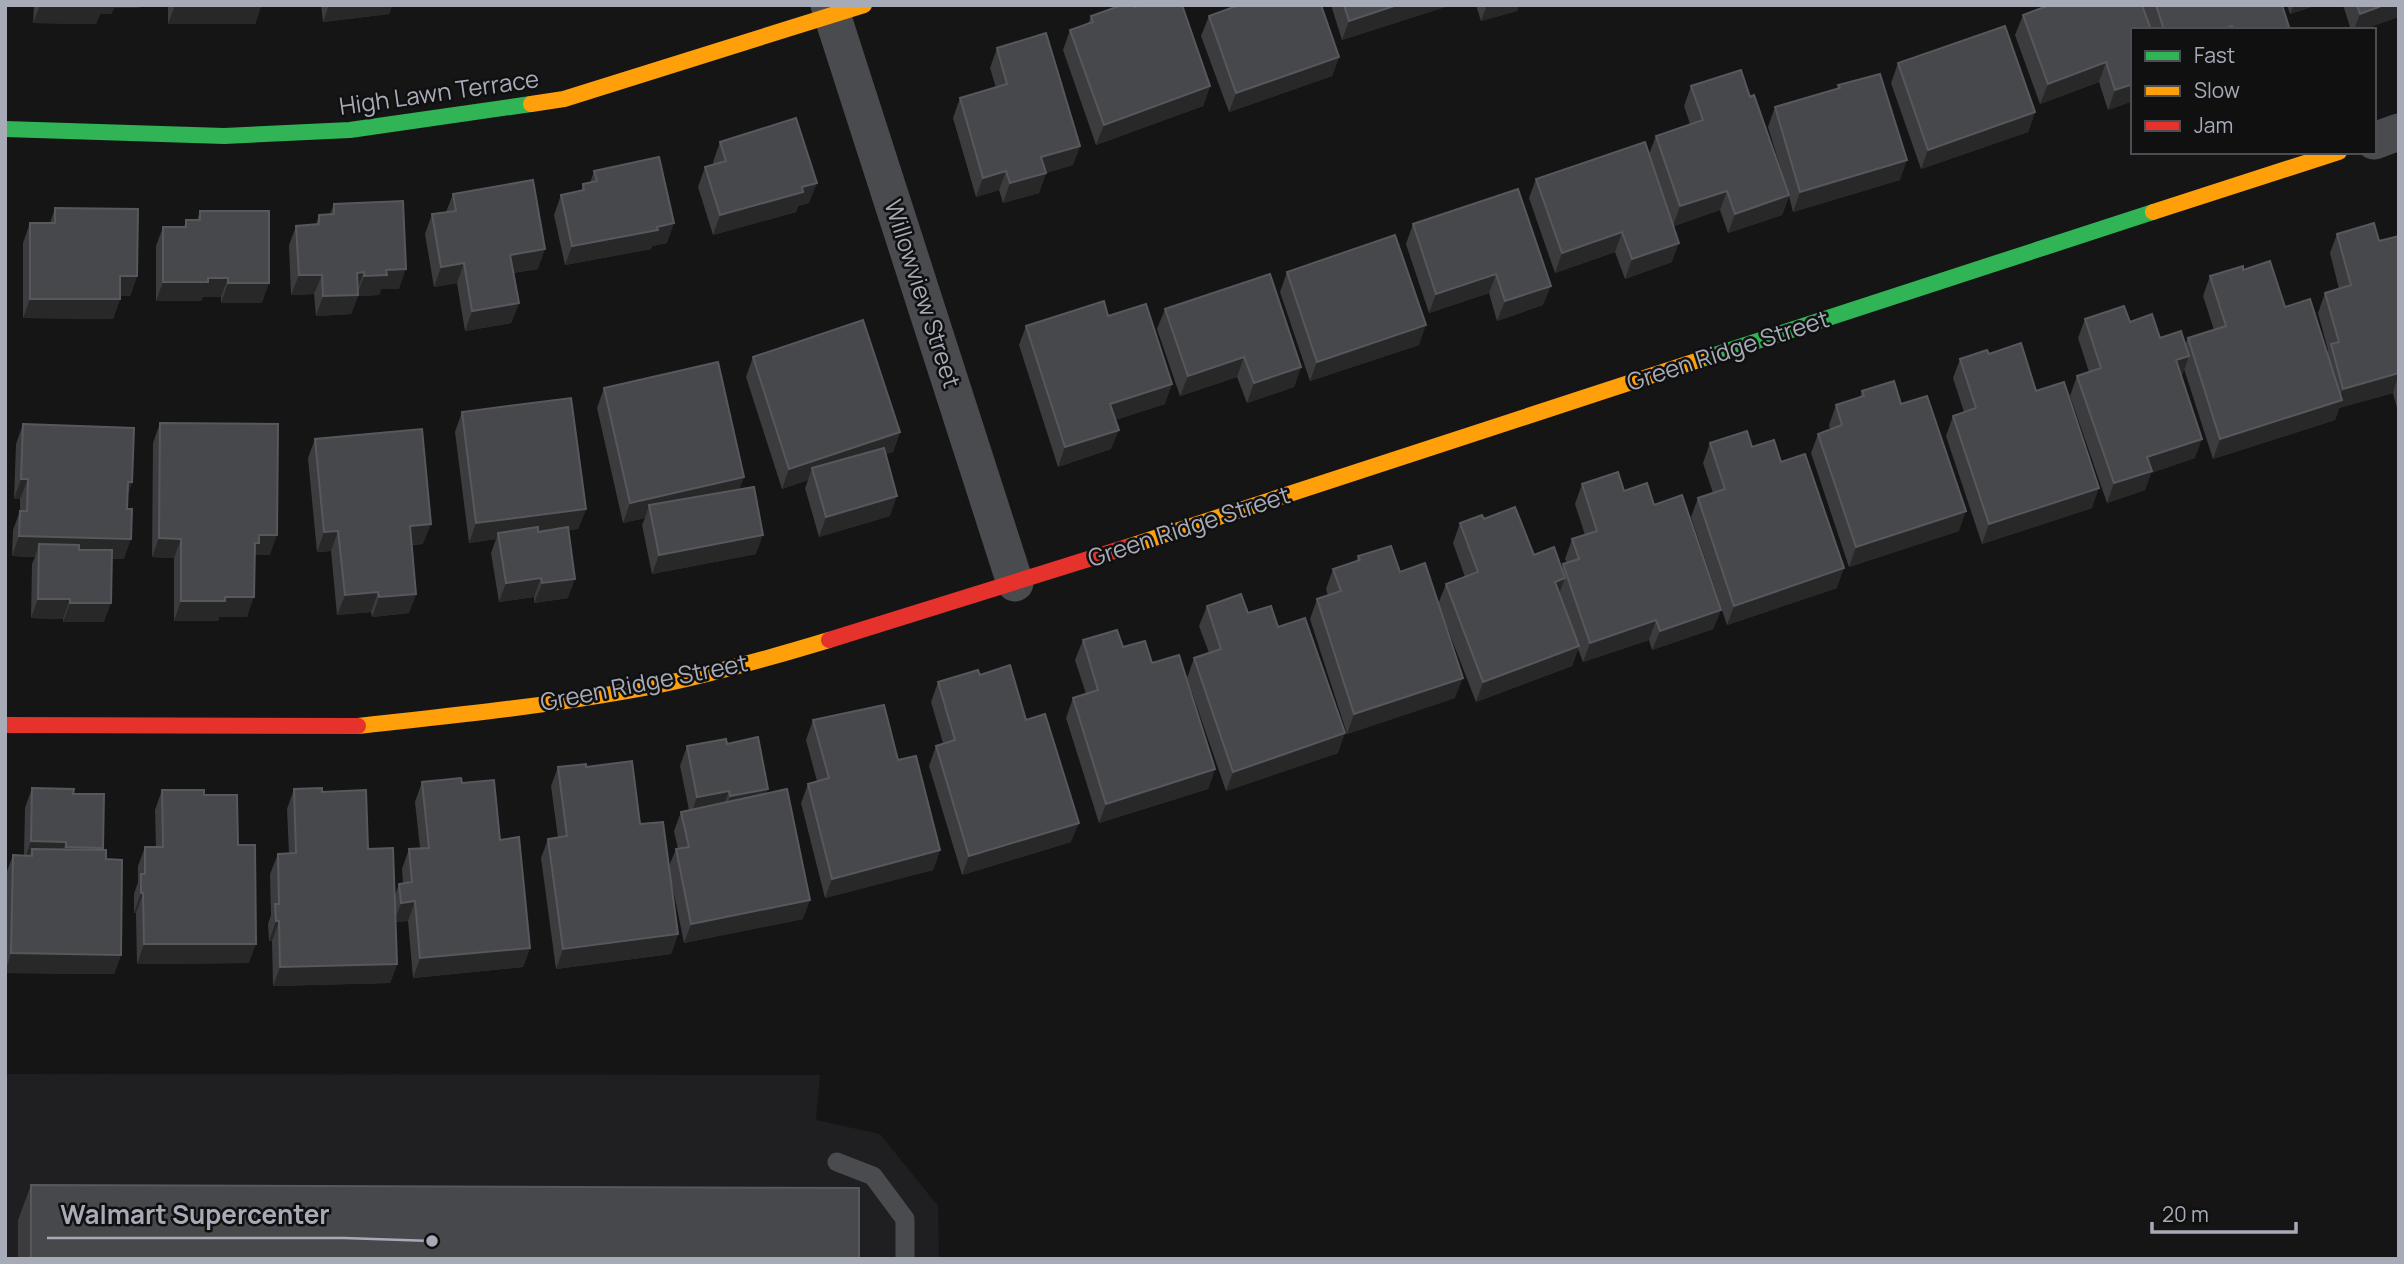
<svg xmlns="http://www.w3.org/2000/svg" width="2404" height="1264" font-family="Manrope,sans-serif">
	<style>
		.built { fill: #1f1f21 }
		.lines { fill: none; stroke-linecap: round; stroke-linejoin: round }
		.lane { stroke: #4a4b4e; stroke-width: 19 }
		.street { stroke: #4a4b4e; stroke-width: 37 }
		.fast { stroke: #30b455; stroke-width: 16 }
		.slow { stroke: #ff9f0a; stroke-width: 16 }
		.jam { stroke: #e5322d; stroke-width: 16 }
		.wall { fill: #3c3c3f }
		.shaded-wall { fill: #282829 }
		.building { fill: #47484c; stroke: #56585d; stroke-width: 2 }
		.labels { text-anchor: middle; stroke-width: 5; stroke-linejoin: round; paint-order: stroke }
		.street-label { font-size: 24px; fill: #a6abb7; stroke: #101011 }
		.leader { fill: none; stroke: #a6abb7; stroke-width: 2.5 }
		.callout-dot { fill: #a6abb7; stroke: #101011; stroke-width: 2.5 }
		.callout-label { font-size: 26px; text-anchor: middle; font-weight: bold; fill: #a6abb7; stroke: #101011; stroke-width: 5; stroke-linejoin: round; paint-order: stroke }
	</style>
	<rect width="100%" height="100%" fill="#151516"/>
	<path class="built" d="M5,1074L820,1075L816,1120L880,1134L938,1206L939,1259H5Z"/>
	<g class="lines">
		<path class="lane" d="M837,1162L873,1176L905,1219V1259"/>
		<path class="street" d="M829,5L1015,583
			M2374,141L2399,132"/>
		<path class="fast" d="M5,129L224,136L350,130L531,104
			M1699,360L2153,212"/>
		<path class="slow" d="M531,104L564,99L864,5
			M2153,212L2339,152
			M1127,547L1699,360
			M358,726C448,716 539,707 628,691C696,679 763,660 829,640"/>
		<path class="jam" d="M829,640L1127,547
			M5,725L358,726"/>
	</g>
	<path class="wall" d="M34,5H140L139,8H114L111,14H100L96,24L33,23Z
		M168,5H275L274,7L261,6L255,24H168Z
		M321,5H392L389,14L323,22Z
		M1331,5H1445V7L1342,40Z
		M1476,5H1519L1517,11L1481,21Z
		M2143,5H2282L2290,30H2133V101L2108,110L2099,82L2040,104L2015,35L2023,15L2147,20Z
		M2287,5H2317L2290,14Z
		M2343,5H2399L2363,30H2351Z
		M1159,6L1210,86L1203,106L1096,145L1063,50L1070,30L1088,24L1091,16L1135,7Z
		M1209,16L1339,57L1332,76L1229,112L1201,36Z
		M997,48L1080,146L1073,165L1046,173L1039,193L1003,203L999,190L976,197L953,118L960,98L996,88L990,68Z
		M1898,63L2035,112L2028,132L1921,169L1891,83Z
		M1838,85L1900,180L1793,212L1789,196L1782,215L1728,233L1720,210L1674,226L1672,262L1625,279L1615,252L1555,273L1529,198L1536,179L1649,154L1656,136L1690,124L1684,106L1691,86L1786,186L1768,127L1775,107L1837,89Z
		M720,142L809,203L798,206L796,212L713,235L698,187L705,167L714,165L713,162Z
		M594,171L667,243L652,246L651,249L565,265L554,215L561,195L581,191L583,184L590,183Z
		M1518,189L1543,305L1497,321L1489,293L1429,313L1406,244L1413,224Z
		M453,194L538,269L513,273L519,303L511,323L465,331L457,283L434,287L425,234L432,214L446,212Z
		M334,204L399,289H381L379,295L358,296L351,314L316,316L314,294L291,295L289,245L296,226L316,224L319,215L330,214Z
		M55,208L137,276L130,296H120V299L113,319L23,318V243L30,223H50Z
		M200,211L262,303H221V297H203L201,301H156V246L163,227H184L186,220H197Z
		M2337,234L2379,241L2399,236V407L2397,408L2393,393L2339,408L2335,420L2213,459L2184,369L2181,376L2195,458L2151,473L2145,490L2107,503L2070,396L2077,376L2089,372L2078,338L2085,319L2130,322L2160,338L2185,344L2188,338L2214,330L2203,296L2210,276L2243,270L2285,307L2327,354L2328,350L2318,313L2325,293L2339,289L2330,253Z
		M1287,272L1419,345L1310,381L1280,292Z
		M1165,309L1301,367L1294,387L1247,403L1237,377L1180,396L1157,329Z
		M1108,316L1165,404L1115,420L1111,449L1058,467L1019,345L1026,326Z
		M1989,354L2036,391L2092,508L1982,544L1946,436L1953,416L1964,412L1953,378L1960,359Z
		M753,357L900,432L893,452L885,454L890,516L819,537L805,488L808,480L782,489L746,377Z
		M604,388L740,489L756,554L652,574L642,525L645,518L623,523L597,408Z
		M1862,391L1901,404L1959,531L1849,567L1811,453L1818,434L1830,429L1829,425L1836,405L1860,397Z
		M462,412L586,509L578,529L568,530V598L534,603V597L499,602L491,553L496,539L469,543L455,432Z
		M160,423L270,555H255L247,617H219L218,621H174V558L152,557L153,443Z
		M23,424L132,482L128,494L124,559H111L104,622H63V619L31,618L32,564L35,557L12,556L13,530L20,511V499H14L16,444Z
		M315,439L423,544L412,545L416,594L409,613L372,617L371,612L337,615L331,551L317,552L308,458Z
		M1710,443L1752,447L1781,462L1837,588L1727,625L1691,517L1698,498L1713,493L1703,463Z
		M1582,484L1624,491L1654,505L1721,610L1713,629L1652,650L1649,640L1583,662L1578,649L1572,666L1476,702L1438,604L1446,584L1465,577L1453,543L1460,523L1484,519L1534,555L1562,568L1563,564L1567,563L1565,559L1572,539L1585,535L1575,504Z
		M1358,556L1400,572L1455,698L1347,734L1310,619L1317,599L1328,596L1326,589L1333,569L1356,561Z
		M1207,606L1248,613L1278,627L1338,753L1226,791L1187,678L1194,658L1209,653L1199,626Z
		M1083,640L1123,647L1152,663L1215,769L1208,789L1099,823L1066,718L1073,698L1086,694L1075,660Z
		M980,675L1026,720L1071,842L962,875L929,766L936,746L943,743L931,702L938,682Z
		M813,720L898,760L940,850L933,870L825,898L801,803L808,784L817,781L806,740Z
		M727,744L767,793L803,919L684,943L672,884L678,934L671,954L556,969L541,858L548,839L558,838L551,786L558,767H586L640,824L669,866L676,849H678L674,831L681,812L689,810L680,766L687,746Z
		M422,782L462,783L500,840L530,948L523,967L413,978L408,921L395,922L397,964L390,983L273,986L272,941H269L268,924L271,915L270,874L278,854L289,853L287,809L294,789L322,792L368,849L395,895L399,884L403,883L402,869L409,849L420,848L415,802Z
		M32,788L73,794L103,850L106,859L121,955L114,974L5,973L6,874L13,855H24L25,808Z
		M162,790L204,795L238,845L249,963L137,964L136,913H134V894L138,882V866L145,847H156L155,810Z
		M31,1185L859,1259H18V1220Z"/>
	<path class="shaded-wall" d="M40,5H140L139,8H114L111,14H100L96,24L33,23Z
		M175,5H275L274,7L261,6L255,24H168Z
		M329,5H392L389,14L323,22Z
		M1397,5H1445V7L1342,40L1349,21Z
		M1487,5H1519L1517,11L1481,21Z
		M2294,5H2317L2290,14Z
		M2384,5H2399V17L2363,30H2354L2360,14Z
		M1339,57L1332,76L1229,112L1236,93Z
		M2106,62L2099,82L2040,104L2048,84Z
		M2133,84V101L2108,110L2115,90Z
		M1210,86L1203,106L1096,145L1104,125Z
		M2035,112L2028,132L1921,169L1928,150Z
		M1080,146L1073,165L1046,173L1039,193L1003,203L1010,183L1041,157Z
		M1907,160L1900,180L1793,212L1800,192Z
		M1006,171L999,190L976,197L983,178Z
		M817,183L809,203L798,206L796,212L713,235L720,215L802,187Z
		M1727,191L1720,210L1673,226L1680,206Z
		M1789,195L1782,215L1728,233L1735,214Z
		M674,223L667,243L652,246L651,249L565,265L572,246Z
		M1622,232L1615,252L1555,273L1562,253Z
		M1679,243L1672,262L1625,279L1632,259Z
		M545,249L538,269L503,274L510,255Z
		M464,263L457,283L434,287L441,267Z
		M406,269L399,289H381L379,295L358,296L351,314L316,316L323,296L357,295L364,276L386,270Z
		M364,272L356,292L357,273Z
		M1496,274L1489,293L1429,313L1436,294Z
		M299,275H322L314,294L291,295Z
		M120,276H137L130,296H113Z
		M208,278H228L221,297H203L201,301H156L163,282Z
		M228,283H269L262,303H221Z
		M1551,286L1543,305L1497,321L1505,301Z
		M30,299H120L113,319L23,318Z
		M519,303L511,323L465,331L472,311Z
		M1426,325L1419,345L1310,381L1317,362Z
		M2189,356L2182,376L2168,380L2176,360Z
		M1244,357L1237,377L1180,396L1188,376Z
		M1301,367L1294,387L1247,403L1254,383Z
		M2399,373L2393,393L2339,408L2335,420L2213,459L2220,439L2338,401L2343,389Z
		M1172,384L1165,404L1103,424L1110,404Z
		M1119,430L1111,449L1058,467L1065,447Z
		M900,432L893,452L815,478L812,468L808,480L782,489L789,469Z
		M2202,439L2195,458L2151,473L2145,490L2107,503L2114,483L2147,457Z
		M744,477L737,497L649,505L645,518L623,523L630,503Z
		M21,479H28L20,499H14Z
		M128,482H132L125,501Z
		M2099,488L2092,508L1982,544L1989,524Z
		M897,496L890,516L819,537L826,517Z
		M586,509L578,529L499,539L498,533L496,539L469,543L476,523Z
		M1966,511L1959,531L1849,567L1856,547Z
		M431,524L423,544L403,545L410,526Z
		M338,531L331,551L317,552L324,532Z
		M259,535H277L270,555H255V543Z
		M763,535L756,554L652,574L659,555Z
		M19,536L131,539L124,559L39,557V544L35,557L12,556Z
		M159,538L181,539L174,558L152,557Z
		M1844,568L1837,588L1727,625L1734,606Z
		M541,578L534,597L499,602L506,583Z
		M1565,578L1558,597L1555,582Z
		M575,579L568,598L534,603L542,583Z
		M378,592L371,612L337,615L345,595Z
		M416,594L409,613L372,617L379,597Z
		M225,597H254L247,617H219L218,621H174L181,601Z
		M38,599H70L63,619L31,618Z
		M70,603H111L104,622H63Z
		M1721,610L1713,629L1652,650L1660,631Z
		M1656,620L1649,640L1583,662L1590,643Z
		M1579,646L1572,666L1476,702L1483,682Z
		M1463,678L1455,698L1347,734L1354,714Z
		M1345,733L1338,753L1226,791L1233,772Z
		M1215,769L1208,789L1099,823L1106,804Z
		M768,789L761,809L723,816L730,796Z
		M729,791L722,810L690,817L697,797Z
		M1079,823L1071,842L962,875L969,856Z
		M31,841L66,842L59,862L32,856V849L28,861H24Z
		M66,847L103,848L96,867L59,866Z
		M940,850L933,870L825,898L832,879Z
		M141,893H143L136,913H134Z
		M810,900L803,919L684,943L691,924Z
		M415,901L408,921L394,922L401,903Z
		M276,921H279L272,941H269Z
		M678,934L671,954L556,969L563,949Z
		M144,944H256L249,963L137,964Z
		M530,948L523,967L413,978L420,958Z
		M11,953L121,955L114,974L5,973Z
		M397,964L390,983L273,986L280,967Z"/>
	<path class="building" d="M1122,5H1134L1135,7L1140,5H1159V6L1163,5H1182L1210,86L1104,125L1070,30L1093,22L1091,16Z
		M1239,5H1321L1339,57L1236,93L1209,16Z
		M1344,5H1397L1349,21Z
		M2050,5H2142L2151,30H2133V84L2115,90L2106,62L2048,84L2023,15Z
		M2156,5H2282L2290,30H2234L2232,26L2222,30H2164Z
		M2357,5H2384L2360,14Z
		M2005,26L2035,112L1928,150L1898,63Z
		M1046,33L1080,146L1041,157L1046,173L1010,183L1006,171L983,178L960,98L1007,84L997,48Z
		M1741,70L1750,97L1754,95L1789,195L1735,214L1727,191L1680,206L1656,136L1703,120L1691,86Z
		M1880,74L1907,160L1800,192L1775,107L1840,88L1838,85Z
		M796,118L817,183L802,187L803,192L720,215L705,167L726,161L720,142Z
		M1645,142L1679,243L1632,259L1622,232L1562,253L1536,179Z
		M659,157L674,223L657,227L658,230L572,246L561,195L584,190L583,184L597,181L594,171Z
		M533,180L545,249L510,255L519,303L472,311L464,263L441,267L432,214L456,211L453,194Z
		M1518,189L1551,286L1505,301L1496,274L1436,294L1413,224Z
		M403,201L406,269L386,270L387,275L364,276V272L357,273L358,295L323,296L322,275H299L296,226L319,224V215L334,214V204Z
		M55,208L138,209L137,276H120V299H30V223H55Z
		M200,211H269V283H228V278H208V282H163V227H186V220H200Z
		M2374,223L2379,241L2399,236V373L2343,389L2331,344L2339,342L2325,293L2351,285L2337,234Z
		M1395,235L1426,325L1317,362L1287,272Z
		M2270,261L2285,307L2310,299L2342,400L2220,439L2188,338L2226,326L2210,276L2243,266V270Z
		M1270,274L1301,367L1254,383L1244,357L1188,376L1165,309Z
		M1104,301L1108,316L1146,304L1172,384L1110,404L1119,430L1065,447L1026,326Z
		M2124,306L2130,322L2152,314L2160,338L2181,331L2189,356L2176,360L2202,439L2147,457L2152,471L2114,483L2077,376L2101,368L2085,319Z
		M863,320L900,432L789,469L753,357Z
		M2021,343L2036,391L2064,382L2099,488L1989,524L1953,416L1976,408L1960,359L1987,350L1989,354Z
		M718,362L744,477L630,503L604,388Z
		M1894,381L1901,404L1927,396L1966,511L1856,547L1818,434L1842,425L1836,405L1864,396L1862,391Z
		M571,398L586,509L476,523L462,412Z
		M160,423L278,424L277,535H259V543H255L254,597H225V601H181V539L159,538Z
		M23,424L134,428L132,482H128L127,509H132L131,539L19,536L20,511H27L28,479H21Z
		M422,429L431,524L410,526L416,594L379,597L378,592L345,595L338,531L324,532L315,439Z
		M1747,431L1752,447L1774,440L1781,462L1805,454L1844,568L1734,606L1698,498L1725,489L1710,443Z
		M884,448L897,496L826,517L812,468Z
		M1618,472L1624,491L1647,483L1654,505L1682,495L1721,610L1660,631L1656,620L1590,643L1563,564L1579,559L1572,539L1597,531L1582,484Z
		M754,487L763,535L659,555L649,505Z
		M1515,507L1534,555L1554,547L1565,578L1555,582L1579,646L1483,682L1446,584L1478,572L1460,523L1482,515L1484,519Z
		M538,527V532L568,527L575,579L542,583L541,578L506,583L498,533Z
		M39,544L79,545V550H112L111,603H70V599H38Z
		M1391,546L1400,572L1425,563L1463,678L1354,714L1317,599L1341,591L1333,569L1360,560L1358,556Z
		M1241,594L1248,613L1271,606L1278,627L1305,618L1345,733L1233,772L1194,658L1221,649L1207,606Z
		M1117,630L1123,647L1145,641L1152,663L1179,655L1215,769L1106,804L1073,698L1098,690L1083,640Z
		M1010,665L1026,720L1045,714L1079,823L969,856L936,746L955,740L938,682L978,670L980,675Z
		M884,705L898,760L916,756L940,850L832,879L808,784L829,778L813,720Z
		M758,737L768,789L730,796L729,791L697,797L687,746L726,739L727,744Z
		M632,761L640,824L663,822L678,934L563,949L548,839L567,836L558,767L586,764V767Z
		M461,778L462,783L494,780L500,840L519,837L530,948L420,958L415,901L401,903L399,884L412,882L409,849L429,848L422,782Z
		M32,788L74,789L73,794H104L103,848L66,847V842L31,841Z
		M322,788V792L366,790L368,849L393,848L397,964L280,967L279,921H276L275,904H279L278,854L296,853L294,789Z
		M787,789L810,900L691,924L676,849L689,847L681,812Z
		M162,790H204V795H237L238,845H255L256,944H144L143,893H141V874H145V847H163Z
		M32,849L106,850V859L122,860L121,955L11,953L13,855L32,856Z
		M31,1185L859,1188V1259H31Z"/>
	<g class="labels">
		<g class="street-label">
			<text transform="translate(439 93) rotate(-8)" y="8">High Lawn Terrace</text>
			<text transform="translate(922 294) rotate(72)" y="8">Willowview Street</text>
			<text transform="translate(1728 351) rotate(-18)" y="8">Green Ridge Street</text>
			<text transform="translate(1189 527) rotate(-18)" y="8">Green Ridge Street</text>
			<text transform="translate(644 683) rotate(-11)" y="8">Green Ridge Street</text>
		</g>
	</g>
	<path class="leader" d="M432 1241L344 1238H47"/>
	<circle class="callout-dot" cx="432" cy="1241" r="7"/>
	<g class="callout-label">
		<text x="195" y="1224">Walmart Supercenter</text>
	</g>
	<rect width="2404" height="1264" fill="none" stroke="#a6abb7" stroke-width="14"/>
	<rect x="2131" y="28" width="245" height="126" fill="#101011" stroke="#4c4e53" stroke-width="2"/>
	<rect x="2145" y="51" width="35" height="10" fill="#30b455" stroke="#4c4e53" stroke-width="2"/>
	<text x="2194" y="63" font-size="21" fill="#a6abb7">Fast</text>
	<rect x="2145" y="86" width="35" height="10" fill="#ff9f0a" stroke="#4c4e53" stroke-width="2"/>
	<text x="2194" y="98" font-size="21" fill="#a6abb7">Slow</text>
	<rect x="2145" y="121" width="35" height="10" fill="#e5322d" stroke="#4c4e53" stroke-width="2"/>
	<text x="2194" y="133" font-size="21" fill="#a6abb7">Jam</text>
	<path d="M2152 1222v10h144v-10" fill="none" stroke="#a6abb7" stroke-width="3.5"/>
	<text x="2162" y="1222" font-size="21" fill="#a6abb7" stroke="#101011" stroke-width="5" paint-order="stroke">20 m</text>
</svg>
